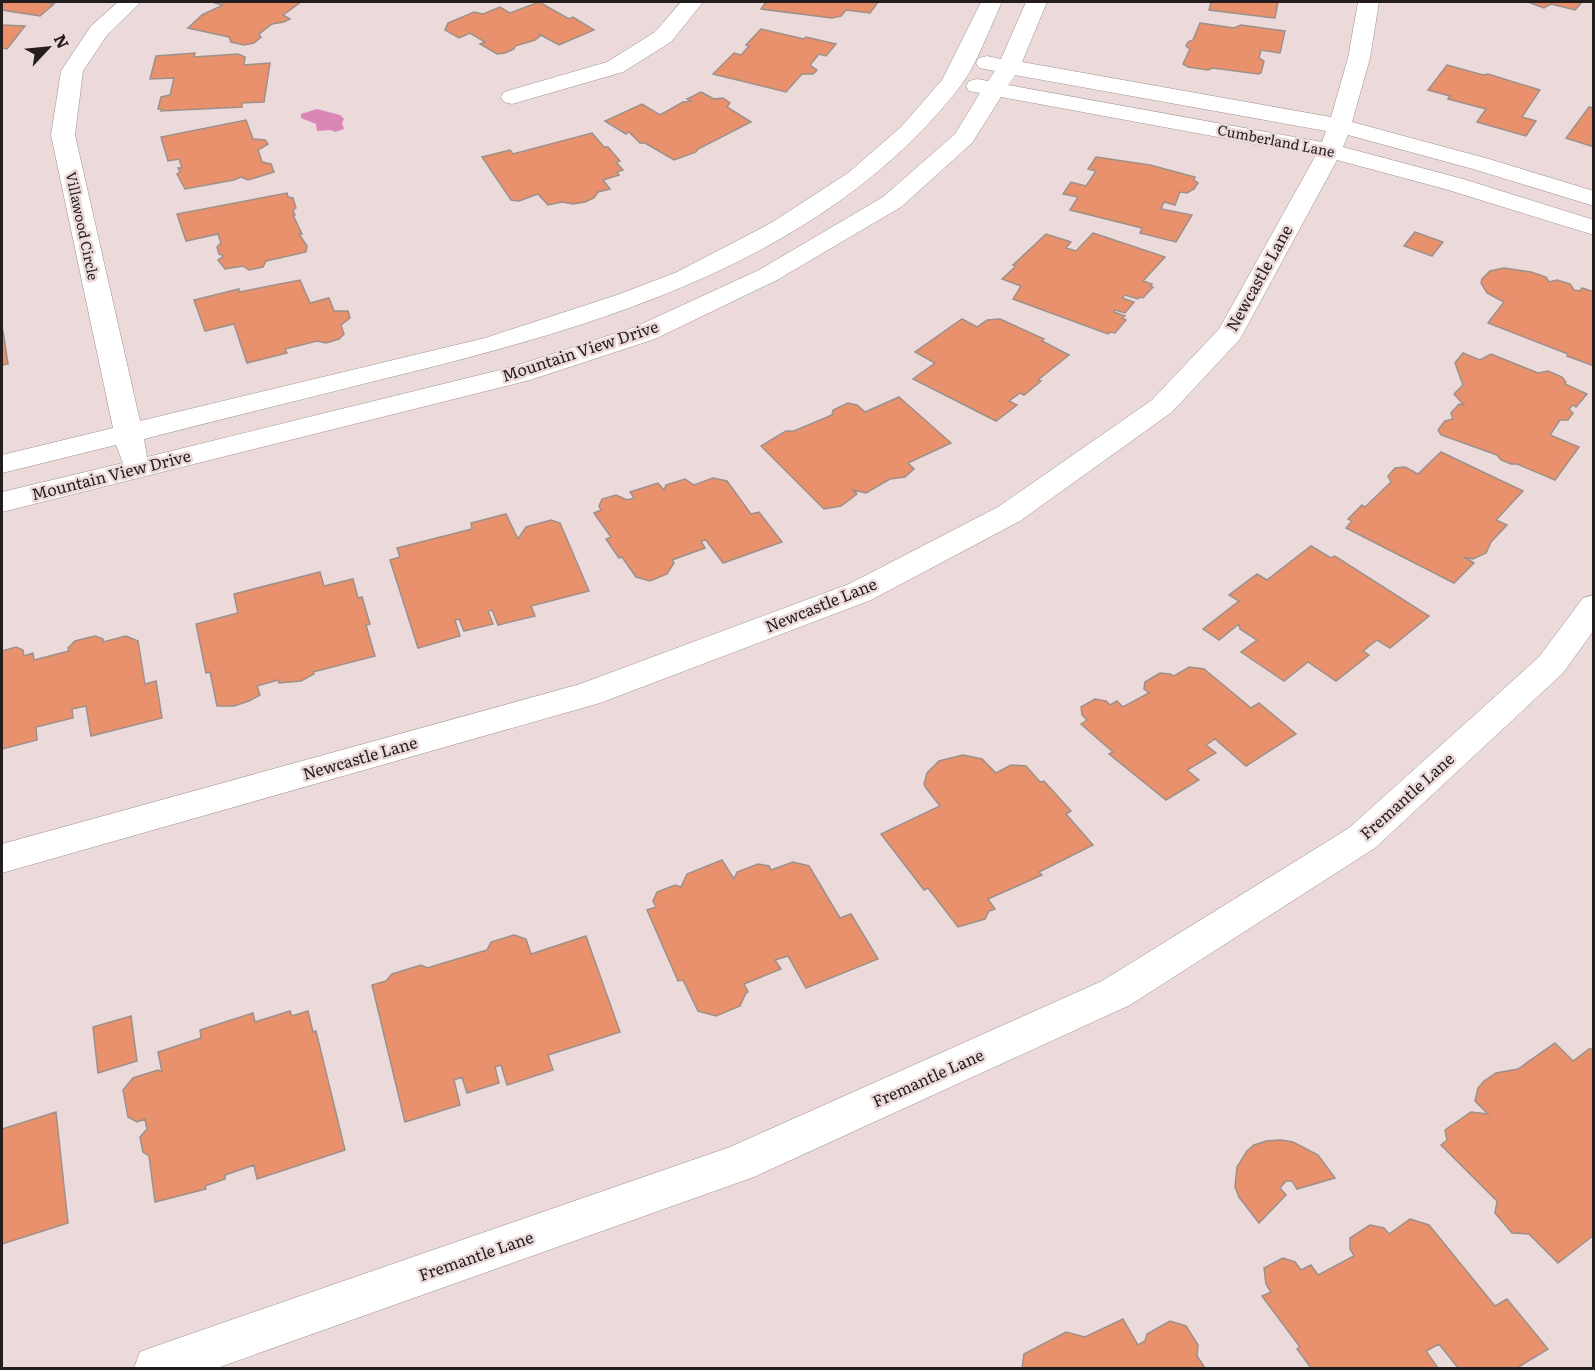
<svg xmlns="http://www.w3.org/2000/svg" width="1595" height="1370" font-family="Literata,serif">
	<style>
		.water { fill: #da86b7 }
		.building { fill: #e9916d; stroke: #9d908a; stroke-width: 1.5 }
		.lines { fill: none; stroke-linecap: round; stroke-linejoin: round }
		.minor-casing { stroke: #9f908f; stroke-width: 1 }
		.minor { fill: #fff; fill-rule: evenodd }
		.labels { text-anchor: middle; stroke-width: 5; stroke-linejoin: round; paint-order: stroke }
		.far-street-label { font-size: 14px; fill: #231d1d; stroke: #ebdad9 }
		.street-label { font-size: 16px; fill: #231d1d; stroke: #ebdad9 }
	</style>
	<rect width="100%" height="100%" fill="#ebdad9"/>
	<path class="water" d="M317,109L340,115L344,119L342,123L344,129L335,132L331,130L317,131L316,124L301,118V114Z"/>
	<path class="building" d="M2,2H43L54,4L40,16L2,10Z
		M217,2H301L283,15L290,19L284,22L272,24L259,34L261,37L254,43L244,45L231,42L229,37L188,28L202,15L223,5L215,3Z
		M539,2L569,19L573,17L594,30L559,45L539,34L540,36L535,40L515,46L514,49L505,53L497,54L480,44L485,42L470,33L459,38L445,30L448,23L474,12L483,14L500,7L510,13Z
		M766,2H878L870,13L846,10L841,16L832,18L761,9Z
		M1211,2H1278L1275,18L1209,10Z
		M1528,2H1527H1582L1575,10L1551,4L1544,8Z
		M1200,23L1234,28L1241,25L1285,31L1280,53L1261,50L1259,58L1264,61L1261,73L1258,74L1213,68L1208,70L1188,67L1183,64L1190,49L1186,46L1188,42L1193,40Z
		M2,25L25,26L7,49L2,48Z
		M761,29L804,39L806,37L836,44L826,56L819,54L810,65L817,70L813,74H802L786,92L713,74L734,53L741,55L749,46L746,45Z
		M195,53L194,57L238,54L245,57L244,65L270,63L264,102L242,103V107L161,111L162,109H158L161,97L170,95L174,78L150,79L156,56Z
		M1447,65L1483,75L1488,74L1540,90L1522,117L1536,121L1526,136L1477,122L1486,109L1448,99L1450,96L1428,90Z
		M701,92L714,99L723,98L730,103L727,107L751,122L698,149L696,152L674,160L645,143H640L629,132L626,134L605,121L642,104L660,115L683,102L691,101L687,99Z
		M1589,107L1594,108V147L1566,138Z
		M246,120L253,139L265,140L268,144L258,150L262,162L271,164L274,172L248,180L241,177L234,180L185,189L177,174L180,172L178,168H182L179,159L168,161L161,137Z
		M592,133L604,147H608L620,161L616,162L623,170L617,172L619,175L603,180L610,189L598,192L594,198L585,202L573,204L562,202L548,205L538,194L519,201L511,200L482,157L510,150L513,154Z
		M1096,157L1150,165L1195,177L1194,180L1198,183L1194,189L1187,193L1180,192L1175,205L1164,202L1161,209L1192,215L1176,242L1140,233L1142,228L1070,210L1078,197L1063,194L1071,182L1086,186L1096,171L1088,169Z
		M287,193L288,197L293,198L296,208L293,210L295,215H293L302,234H299L307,246L306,252L266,261L263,267L249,270L243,266L225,269L218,260L224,256L219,254L217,247L221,243L218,234L186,241L177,214Z
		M1415,232L1443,242L1432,256L1404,246Z
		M1093,233L1165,257L1143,281L1152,284L1150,286L1153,287L1143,298L1140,297L1138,299L1125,295L1122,298L1134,302L1125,313L1115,310L1114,312L1125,316L1122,318L1126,320L1115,333L1111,332L1108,334L1013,299L1021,286L1002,279L1016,266L1013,265L1046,234L1071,242L1066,248L1076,251Z
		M1504,268L1531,272L1546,277L1549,282L1557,280L1570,284L1574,290L1580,291L1582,288L1594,292V366L1567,356L1568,354L1488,323L1504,302L1487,293L1481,283L1482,279L1490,271Z
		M300,280L310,303L329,298L334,311H348L350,318L341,325L344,334L339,339L326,343L317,341L285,349L287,353L247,363L234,324L205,331L194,300L239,289V292Z
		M962,319L977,327L987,320L1000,319L1044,339L1042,341L1069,355L1038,380L1041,381L1024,395L1020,393L1009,401L1017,405L996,421L913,379L935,363L915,352Z
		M3,331L8,364L2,365V332Z
		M1463,353L1480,360L1491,354L1538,373L1548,371L1562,377L1566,382L1565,384L1587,394L1576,407L1573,405L1569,409L1573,413L1568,420H1560L1550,435L1579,447L1555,480L1517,464H1511L1501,460L1497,455L1441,435L1438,430L1445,421L1453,419L1451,413L1459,404L1464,405L1454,394L1463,385L1455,363Z
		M899,397L951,443L908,463L914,469L905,477L890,479L866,493L853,490L857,494L841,506L824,509L761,446L786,431H794L832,415L833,410L848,403L857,405L865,412Z
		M1441,452L1523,491L1496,520L1507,525L1491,542L1486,553L1473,559L1464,557L1474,563L1454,583L1346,528L1352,521L1348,519L1362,505L1365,507L1391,482L1388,476L1395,468L1405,467L1418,474Z
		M713,478L727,481L751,514L759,512L782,542L723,563L706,540L701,541L705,548L672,560L674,563L667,574L650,581L636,577L622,557L619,558L606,539L611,537L594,513L601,510L599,506L602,499L616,495L627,500L634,498L630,492L658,483L664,490L666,485L685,479L694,485Z
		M506,514L518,539L526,527L551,520L560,523L589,591L531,606L535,616L498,625L492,610L488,611L493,624L464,631L459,619L455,620L460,636L418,648L390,560L400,557L397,548L472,529L471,523Z
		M1311,546L1331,558L1335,556L1429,616L1390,648L1377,640L1363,651L1369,655L1336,681L1308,662L1284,681L1241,652L1257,640L1240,629L1239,624L1219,640L1203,629L1239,601L1229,595L1257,574L1267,580Z
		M320,572L324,586L353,579L358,598L362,597L370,624L366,625L375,656L313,672L314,674L301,681L279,683L278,680L257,686L260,695L249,701L234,706H217L210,672L206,673L196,624L238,613L234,594Z
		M95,636L103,639V642L126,636L138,641L145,684L156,681L162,718L91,736L86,706L72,709L73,718L36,727L37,740L2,749V651L16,647L23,650L24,656L33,653L34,660L69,651L68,648L75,641Z
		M1189,667L1204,669L1251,708L1259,703L1296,734L1246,766L1215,739L1206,745L1216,753L1187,770L1199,780L1166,800L1109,754L1113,752L1081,724L1087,720L1082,715L1081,707L1095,699L1106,701L1110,705L1117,701L1123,707L1149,693L1144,689L1145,682L1160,673L1170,674L1174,676Z
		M963,755L982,759L996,773L1011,765L1026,766L1040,782L1044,781L1071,811L1066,814L1093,845L1039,872L1042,875L988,899L995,909L989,911L985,919L958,927L928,888L924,890L881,834L940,806L926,788L924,784L927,773L939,761Z
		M722,860L734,879L737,872L758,864L769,866L771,870L793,862L809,866L840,918L851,914L878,959L806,988L788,956L775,960L781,969L744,984L748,992L746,993L740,1006L716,1016L698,1011L683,980L678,981L647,910L656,907L653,901L657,892L675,885L681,887L687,874Z
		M514,935L526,939L531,954L586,936L620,1032L548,1055L553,1070L507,1085L501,1065L495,1067L499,1083L467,1093L462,1077L454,1080L460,1105L405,1122L372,985L386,981L392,974L421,965L427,968L487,950L491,942Z
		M290,1011L292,1016L308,1011L313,1032L316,1031L345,1150L257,1179L254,1165L225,1175V1179L205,1186L206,1189L155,1202L149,1156L143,1152L140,1137L147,1129L145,1119L137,1122L128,1117L123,1090L133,1078L158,1070L162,1072L158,1052L201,1038L200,1030L253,1013L255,1022Z
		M131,1016L137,1061L98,1073L93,1027Z
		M1555,1043L1573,1061L1589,1049H1594V1235L1558,1263L1529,1234L1512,1233L1495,1213L1497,1201L1441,1145L1447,1140L1445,1130L1471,1112L1488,1114L1475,1101L1478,1088L1484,1081L1496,1073L1518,1069Z
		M56,1112L68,1223L2,1244V1129Z
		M1281,1140L1293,1142L1318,1155L1335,1178L1297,1189L1292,1181H1286L1280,1188L1286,1195L1259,1223L1239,1197L1235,1187L1237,1167L1247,1151L1254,1145L1266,1141Z
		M1410,1219L1429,1225L1495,1306L1507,1299L1548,1349L1517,1368H1458L1439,1344L1426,1351L1438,1368H1311L1297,1349L1300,1347L1262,1296L1271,1292L1266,1284L1264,1268L1283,1258L1295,1262L1301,1270L1311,1265L1318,1275L1354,1256L1350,1249V1238L1370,1225L1384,1228L1389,1234Z
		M1123,1319L1138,1345L1145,1341L1147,1334L1170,1321L1186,1326L1198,1345L1197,1356L1205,1368H1022L1024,1354L1066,1332L1085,1337Z"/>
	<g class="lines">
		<defs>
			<path id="minor" d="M118,2H141L107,35L83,71L75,135L140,421L485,338L617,295L677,272L771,223L848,173L901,127L942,80L981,2H1002C990,27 976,67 959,88C821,264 592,328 383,379C303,399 223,419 144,439L147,457L512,367L635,327L759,270L883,197L955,134L980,93L969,91L966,86L969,81L977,79L988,81L995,71L979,68L976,63L979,58L987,56L1001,59L1026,2H1047L1022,62L1331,117L1348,58L1358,2H1379L1370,58L1352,122L1489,159L1594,191V206L1473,169L1348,135L1343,147L1463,179L1594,220V235L1445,189L1337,160L1240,339L1172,412L1020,521L871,600L600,703L2,873V844L580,684L849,584L998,507L1152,400L1219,329L1316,155L1001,97L972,143L901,207L777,280L655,339L530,380L2,512V492L123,463L116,445L2,473V455L113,428L51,135L61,71L91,26ZM1015,75L1326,131L1322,142L1008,85Z
				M681,2H703L671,42L623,72L512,104L504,102L501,97L504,92L607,62L655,32Z
				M1594,595V630L1563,673L1375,848L1130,1005L754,1177L217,1368H134L140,1352L156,1346L730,1147L1102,981L1349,828L1539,657L1583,598Z"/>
		</defs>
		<use href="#minor" class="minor-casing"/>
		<use href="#minor" class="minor"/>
	</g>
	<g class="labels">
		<g class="far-street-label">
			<text transform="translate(1276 141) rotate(11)" y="5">Cumberland Lane</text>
			<text transform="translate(82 226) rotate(78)" y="5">Villawood Circle</text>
		</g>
		<g class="street-label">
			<text transform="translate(1259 278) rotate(-61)" y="6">Newcastle Lane</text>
			<text transform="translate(580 351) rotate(-18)" y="6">Mountain View Drive</text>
			<text transform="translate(111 475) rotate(-14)" y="6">Mountain View Drive</text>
			<text transform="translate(821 605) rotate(-22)" y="6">Newcastle Lane</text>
			<text transform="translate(360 758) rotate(-16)" y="6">Newcastle Lane</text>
			<text transform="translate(1407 796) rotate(-42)" y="6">Fremantle Lane</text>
			<text transform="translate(928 1078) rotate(-24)" y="6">Fremantle Lane</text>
			<text transform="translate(476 1256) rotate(-19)" y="6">Fremantle Lane</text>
		</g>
	</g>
	<rect width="1595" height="1370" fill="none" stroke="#231d1d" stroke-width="6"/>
	<g transform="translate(48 48) rotate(64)" stroke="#ebdad9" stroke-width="4.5" paint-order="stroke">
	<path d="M0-4.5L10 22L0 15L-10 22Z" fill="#231d1d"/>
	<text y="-9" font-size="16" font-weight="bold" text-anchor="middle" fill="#231d1d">N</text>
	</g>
</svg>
